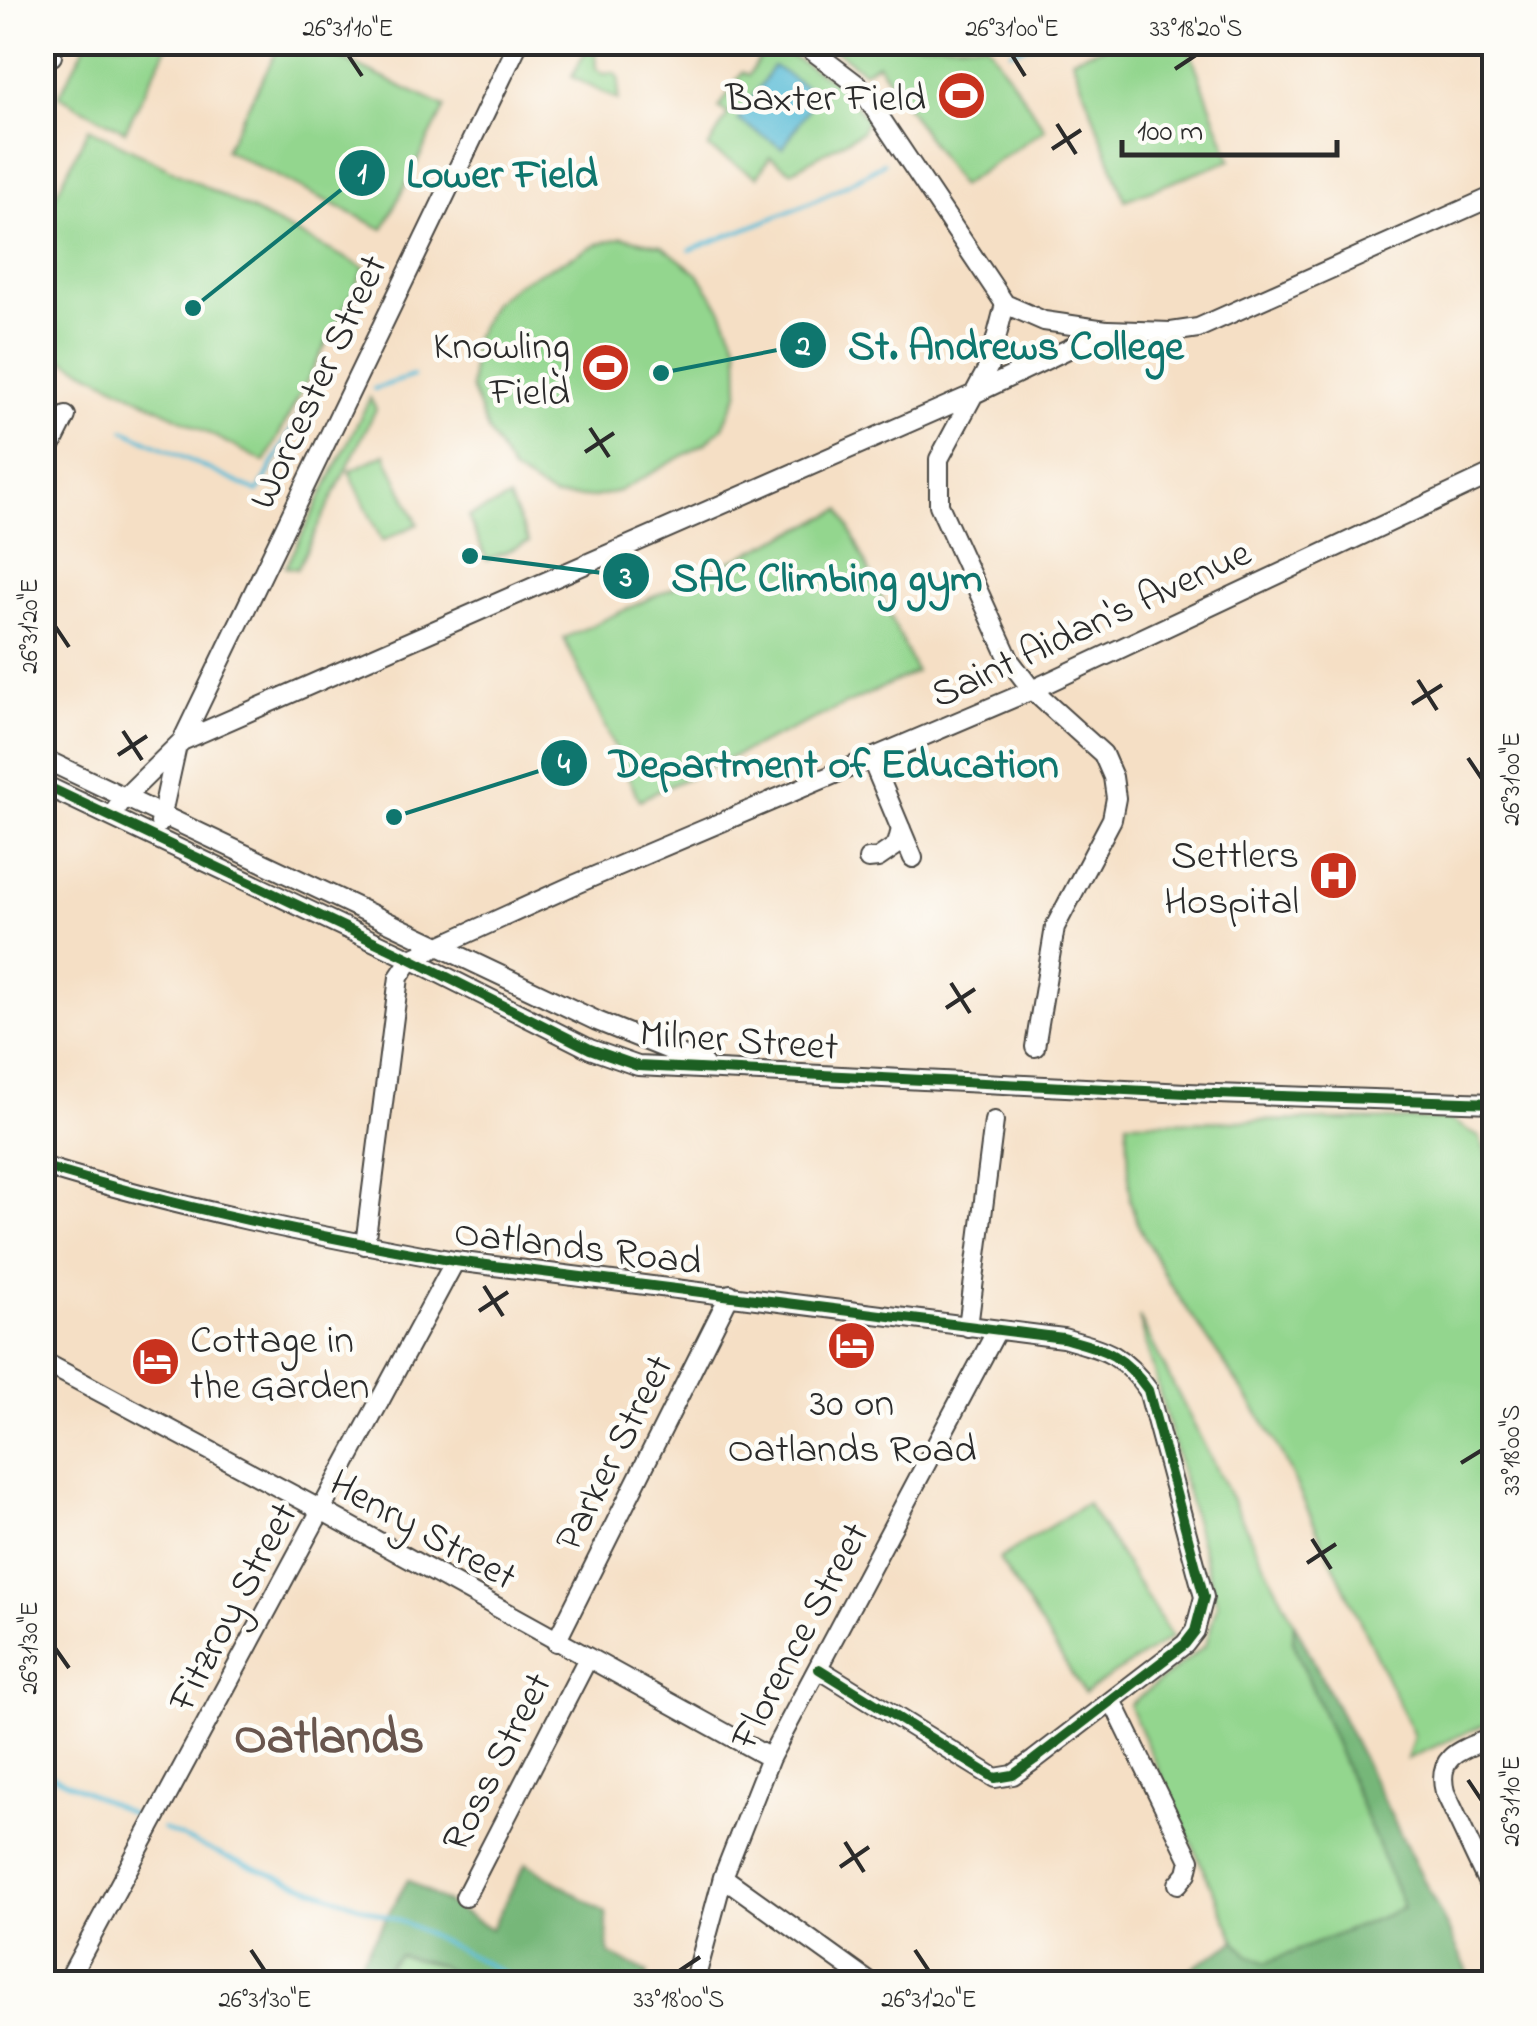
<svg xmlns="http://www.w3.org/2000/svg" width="1537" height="2026" font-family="'Indie Flower',sans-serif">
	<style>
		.green { fill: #93d68e; stroke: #5f805c; stroke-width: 2.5 }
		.forest { fill: #76b779; stroke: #507152; stroke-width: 2.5 }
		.water { fill: #59bcd7; stroke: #427481; stroke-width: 2.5 }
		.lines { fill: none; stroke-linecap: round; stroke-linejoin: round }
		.stream { stroke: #59bcd7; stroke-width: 4 }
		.minor-casing { stroke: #494642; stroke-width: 22 }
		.minor { stroke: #fff; stroke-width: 18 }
		.cycleway-casing { stroke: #fdfcf7; stroke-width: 16 }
		.cycleway { stroke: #1b5e20; stroke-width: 10 }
		.ticks { fill: none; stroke: #2b2b2b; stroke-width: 4 }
		.labels { text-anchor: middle; stroke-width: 9; stroke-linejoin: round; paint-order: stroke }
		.poi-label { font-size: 40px; fill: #2b2b2b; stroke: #fdfcf7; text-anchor: end }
		.street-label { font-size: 40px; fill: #2b2b2b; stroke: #fdfcf7 }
		.district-label { font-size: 50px; font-weight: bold; fill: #69564e; stroke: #fdfcf7 }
		.leader { fill: none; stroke: #0f766e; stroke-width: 4 }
		.callout-dot { fill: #0f766e; stroke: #fdfcf7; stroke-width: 4 }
		.mark-label { font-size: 30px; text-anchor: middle; font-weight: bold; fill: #fff }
		.callout-label { font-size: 42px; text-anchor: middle; font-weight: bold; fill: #0f766e; stroke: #fdfcf7; stroke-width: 9; stroke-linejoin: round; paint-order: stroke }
		.neatline { fill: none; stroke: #2b2b2b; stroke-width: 4 }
		.ticks-label { font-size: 25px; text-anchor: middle; fill: #2b2b2b }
	</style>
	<rect width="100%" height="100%" fill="#fdfcf7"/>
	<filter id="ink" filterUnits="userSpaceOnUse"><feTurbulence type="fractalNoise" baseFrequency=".01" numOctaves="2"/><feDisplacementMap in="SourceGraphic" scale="20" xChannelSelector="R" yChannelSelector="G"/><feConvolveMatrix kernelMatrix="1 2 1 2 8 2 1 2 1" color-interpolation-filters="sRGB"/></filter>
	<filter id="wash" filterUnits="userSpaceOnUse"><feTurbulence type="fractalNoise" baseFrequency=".0048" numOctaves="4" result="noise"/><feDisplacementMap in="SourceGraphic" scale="40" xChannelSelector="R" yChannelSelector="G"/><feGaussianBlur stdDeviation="2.25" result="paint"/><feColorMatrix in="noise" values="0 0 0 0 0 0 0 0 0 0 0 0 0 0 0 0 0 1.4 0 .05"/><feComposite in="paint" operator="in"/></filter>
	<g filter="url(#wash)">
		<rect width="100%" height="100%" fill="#f5dfc5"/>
		<path class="green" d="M87,42L169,43L125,131L59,96Z
			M281,43H309L445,107L383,229L225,150Z
			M590,43H595L596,69L604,74L614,73L619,78L618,100L572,77Z
			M769,43L839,84L867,120L861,132L791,171L770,157L757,177L708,148L728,114L719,108L742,72L749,75Z
			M826,43H987L1045,129L960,186L877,63L864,72Z
			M1115,43H1187L1231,160L1125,200L1072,58Z
			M89,128L365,268L265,462L43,349V220Z
			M623,237L662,246L698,274L722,310L738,346L739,391L723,427L706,443L619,491L595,497H554L512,471L488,431L471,388L473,341L493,303L518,283L598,244Z
			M370,398L376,409L297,569L286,567Z
			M385,454L418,524L382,541L349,471Z
			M509,499L529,542L487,560L468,517Z
			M841,510L916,672L639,800L564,638Z
			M1449,1119L1479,1137L1494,1170V1720L1407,1759L1414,1736L1283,1457L1260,1416L1168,1281L1138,1225L1130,1200L1127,1122Z
			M1139,1317L1294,1622L1293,1641L1302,1664L1405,1908L1266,1963L1248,1955L1236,1941L1129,1705L1206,1645L1217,1604Z
			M1087,1503L1172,1637L1084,1693L999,1559Z
			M399,1955L439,1965L469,1983L371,1984Z"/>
		<path class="forest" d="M1294,1622L1452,1937L1473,1983H1167L1236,1941L1248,1955L1266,1963L1404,1908L1302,1664L1293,1641Z
			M526,1863L606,1913L609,1954L648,1973L645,1983H469L439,1965L399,1955L371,1983H348L408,1880L491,1929Z"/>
		<path class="water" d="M773,66L818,94L783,148L738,120Z"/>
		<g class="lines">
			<path class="stream" d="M1011,51L1041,42
				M690,250C757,224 825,201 884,163
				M374,389L413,376
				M124,430L258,492L316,384
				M42,1771L142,1819
				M163,1829L228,1858L410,1925L526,1984"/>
		</g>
	</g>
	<g filter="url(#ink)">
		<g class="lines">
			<defs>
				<path id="minor" d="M801,42L859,86L1005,304L1044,321L1106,330
					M42,51L52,56
					M1005,304L989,366L939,459V505L1010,661L1032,690L1103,754L1113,777L1116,798L1112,819L1055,927L1035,1047
					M42,464L66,416
					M182,741L972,395L1108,330L1171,332L1198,328L1494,196
					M42,758L597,1021L704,1064
					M871,758L913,858
					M42,784L411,959L590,1049L638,1066L1186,1093L1494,1103
					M111,816L125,797L182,741L519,42
					M160,823L176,750
					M868,859L878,858L897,845L901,829
					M42,1166C178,1208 316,1236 455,1261L1063,1338C1105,1350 1122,1353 1148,1390L1204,1597L1195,1631L1185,1644L1034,1760L1013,1775L995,1778L819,1669
					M365,1245L399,977L411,959L576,884L1032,690L1494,473
					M968,1327L994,1121
					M42,1361L323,1511L770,1758
					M556,1642L730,1294
					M1113,1702L1190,1860L1187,1873L1178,1884
					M1494,1737C1465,1749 1435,1753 1445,1792L1494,1896
					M723,1877L872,1984
					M465,1897L588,1658
					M66,1984L455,1261
					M694,1984L723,1877L770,1758L996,1332"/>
			</defs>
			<use href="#minor" class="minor-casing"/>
			<use href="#minor" class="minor"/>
			<defs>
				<path id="cycleway" d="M42,784L411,959L590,1049L638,1066L1186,1093L1494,1103
					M42,1166C178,1208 316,1236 455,1261L1063,1338C1105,1350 1122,1353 1148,1390L1204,1597L1195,1631L1185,1644L1034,1760L1013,1775L995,1778L819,1669"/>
			</defs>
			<use href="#cycleway" class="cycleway-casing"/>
			<use href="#cycleway" class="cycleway"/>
		</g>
	</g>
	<path class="ticks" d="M348,55L362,76M1012,55L1025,76M1175,69L1196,55M1057,124L1076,154M1052,149L1081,130M590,428L609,457M585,452L614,433M55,626L69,647M1418,680L1437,710M1412,704L1442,685M123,731L142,760M118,755L147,736M1468,758L1482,779M951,983L970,1013M946,1008L975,989M484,1286L503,1316M479,1311L508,1292M1461,1463L1482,1450M1312,1539L1331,1569M1307,1563L1336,1544M55,1648L69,1668M1468,1780L1482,1801M845,1842L864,1872M840,1867L869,1847M251,1950L265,1971M915,1950L929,1971M679,1971L700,1957"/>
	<defs>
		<symbol id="stadium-disc" viewBox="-11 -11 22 22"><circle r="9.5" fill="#c8321e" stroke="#fdfcf7"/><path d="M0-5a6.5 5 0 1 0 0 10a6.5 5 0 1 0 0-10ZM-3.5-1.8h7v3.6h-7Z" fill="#fff"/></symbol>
		<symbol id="hospital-disc" viewBox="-11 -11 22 22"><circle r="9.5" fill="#c8321e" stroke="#fdfcf7"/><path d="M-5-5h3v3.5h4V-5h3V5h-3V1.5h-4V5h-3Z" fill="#fff"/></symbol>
		<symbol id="hotel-disc" viewBox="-11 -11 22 22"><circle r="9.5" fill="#c8321e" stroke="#fdfcf7"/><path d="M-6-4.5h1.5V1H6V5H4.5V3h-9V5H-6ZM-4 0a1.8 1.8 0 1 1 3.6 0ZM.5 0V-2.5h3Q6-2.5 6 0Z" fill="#fff"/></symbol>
	</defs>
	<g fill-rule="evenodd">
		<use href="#stadium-disc" x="934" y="68" width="55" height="55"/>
		<use href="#stadium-disc" x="578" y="340" width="55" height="55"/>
		<use href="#hospital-disc" x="1306" y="848" width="55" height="55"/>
		<use href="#hotel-disc" x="824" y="1318" width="55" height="55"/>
		<use href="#hotel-disc" x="128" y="1334" width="55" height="55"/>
	</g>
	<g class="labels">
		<g class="poi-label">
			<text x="926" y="110">Baxter Field</text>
			<text x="570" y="358">Knowling<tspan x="570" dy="46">Field</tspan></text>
			<text x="1299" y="867">Settlers<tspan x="1299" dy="46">Hospital</tspan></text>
			<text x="190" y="1352" text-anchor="start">Cottage in<tspan x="190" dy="46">the Garden</tspan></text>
			<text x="852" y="1415" text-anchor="middle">30 on<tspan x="852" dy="46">Oatlands Road</tspan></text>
		</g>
		<g class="street-label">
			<text transform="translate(316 381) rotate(-65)" y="14">Worcester Street</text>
			<text transform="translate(1090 622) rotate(-25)" y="14">Saint Aidan's Avenue</text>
			<text transform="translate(739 1038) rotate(4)" y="14">Milner Street</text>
			<text transform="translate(578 1245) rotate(7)" y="14">Oatlands Road</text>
			<text transform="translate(612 1452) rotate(-63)" y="14">Parker Street</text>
			<text transform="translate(424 1528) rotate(29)" y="14">Henry Street</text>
			<text transform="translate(231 1606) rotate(-62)" y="14">Fitzroy Street</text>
			<text transform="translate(798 1635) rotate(-62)" y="14">Florence Street</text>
			<text transform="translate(495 1761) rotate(-63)" y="14">Ross Street</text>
		</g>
		<g class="district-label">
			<text x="329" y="1752">Oatlands</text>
		</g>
	</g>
	<path class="leader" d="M193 308L362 173M661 373L803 345M470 556L626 576M394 817L564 763"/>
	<g class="callout-dot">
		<circle cx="193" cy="308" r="10"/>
		<circle cx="661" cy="373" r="10"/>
		<circle cx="470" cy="556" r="10"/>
		<circle cx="394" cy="817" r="10"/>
		<circle cx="362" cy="173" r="25"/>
		<circle cx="803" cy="345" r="25"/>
		<circle cx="626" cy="576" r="25"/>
		<circle cx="564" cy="763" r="25"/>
	</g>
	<g class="mark-label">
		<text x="362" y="183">1</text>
		<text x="803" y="355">2</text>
		<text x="626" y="586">3</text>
		<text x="564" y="773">4</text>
	</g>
	<g class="callout-label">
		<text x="502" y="187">Lower Field</text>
		<text x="1016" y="359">St. Andrews College</text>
		<text x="827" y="591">SAC Climbing gym</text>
		<text x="834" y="777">Department of Education</text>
	</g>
	<rect width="1537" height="2026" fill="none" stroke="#fdfcf7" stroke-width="110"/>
	<path d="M1122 140v15h215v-15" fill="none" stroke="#2b2b2b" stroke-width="5"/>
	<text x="1137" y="140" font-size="30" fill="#2b2b2b" stroke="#fdfcf7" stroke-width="8" paint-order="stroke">100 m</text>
	<rect x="55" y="55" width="1427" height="1916" class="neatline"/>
	<g class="ticks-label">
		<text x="348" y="36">26°31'10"E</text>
		<text x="1012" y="36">26°31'00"E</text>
		<text x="1196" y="36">33°18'20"S</text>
		<text transform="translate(28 626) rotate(-90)" y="9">26°31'20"E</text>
		<text transform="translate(1510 779) rotate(-90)" y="9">26°31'00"E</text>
		<text transform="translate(1510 1450) rotate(-90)" y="9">33°18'00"S</text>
		<text transform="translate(28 1648) rotate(-90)" y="9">26°31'30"E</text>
		<text transform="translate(1510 1801) rotate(-90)" y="9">26°31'10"E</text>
		<text x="265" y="2007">26°31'30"E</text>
		<text x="679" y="2007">33°18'00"S</text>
		<text x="929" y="2007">26°31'20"E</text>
	</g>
</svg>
